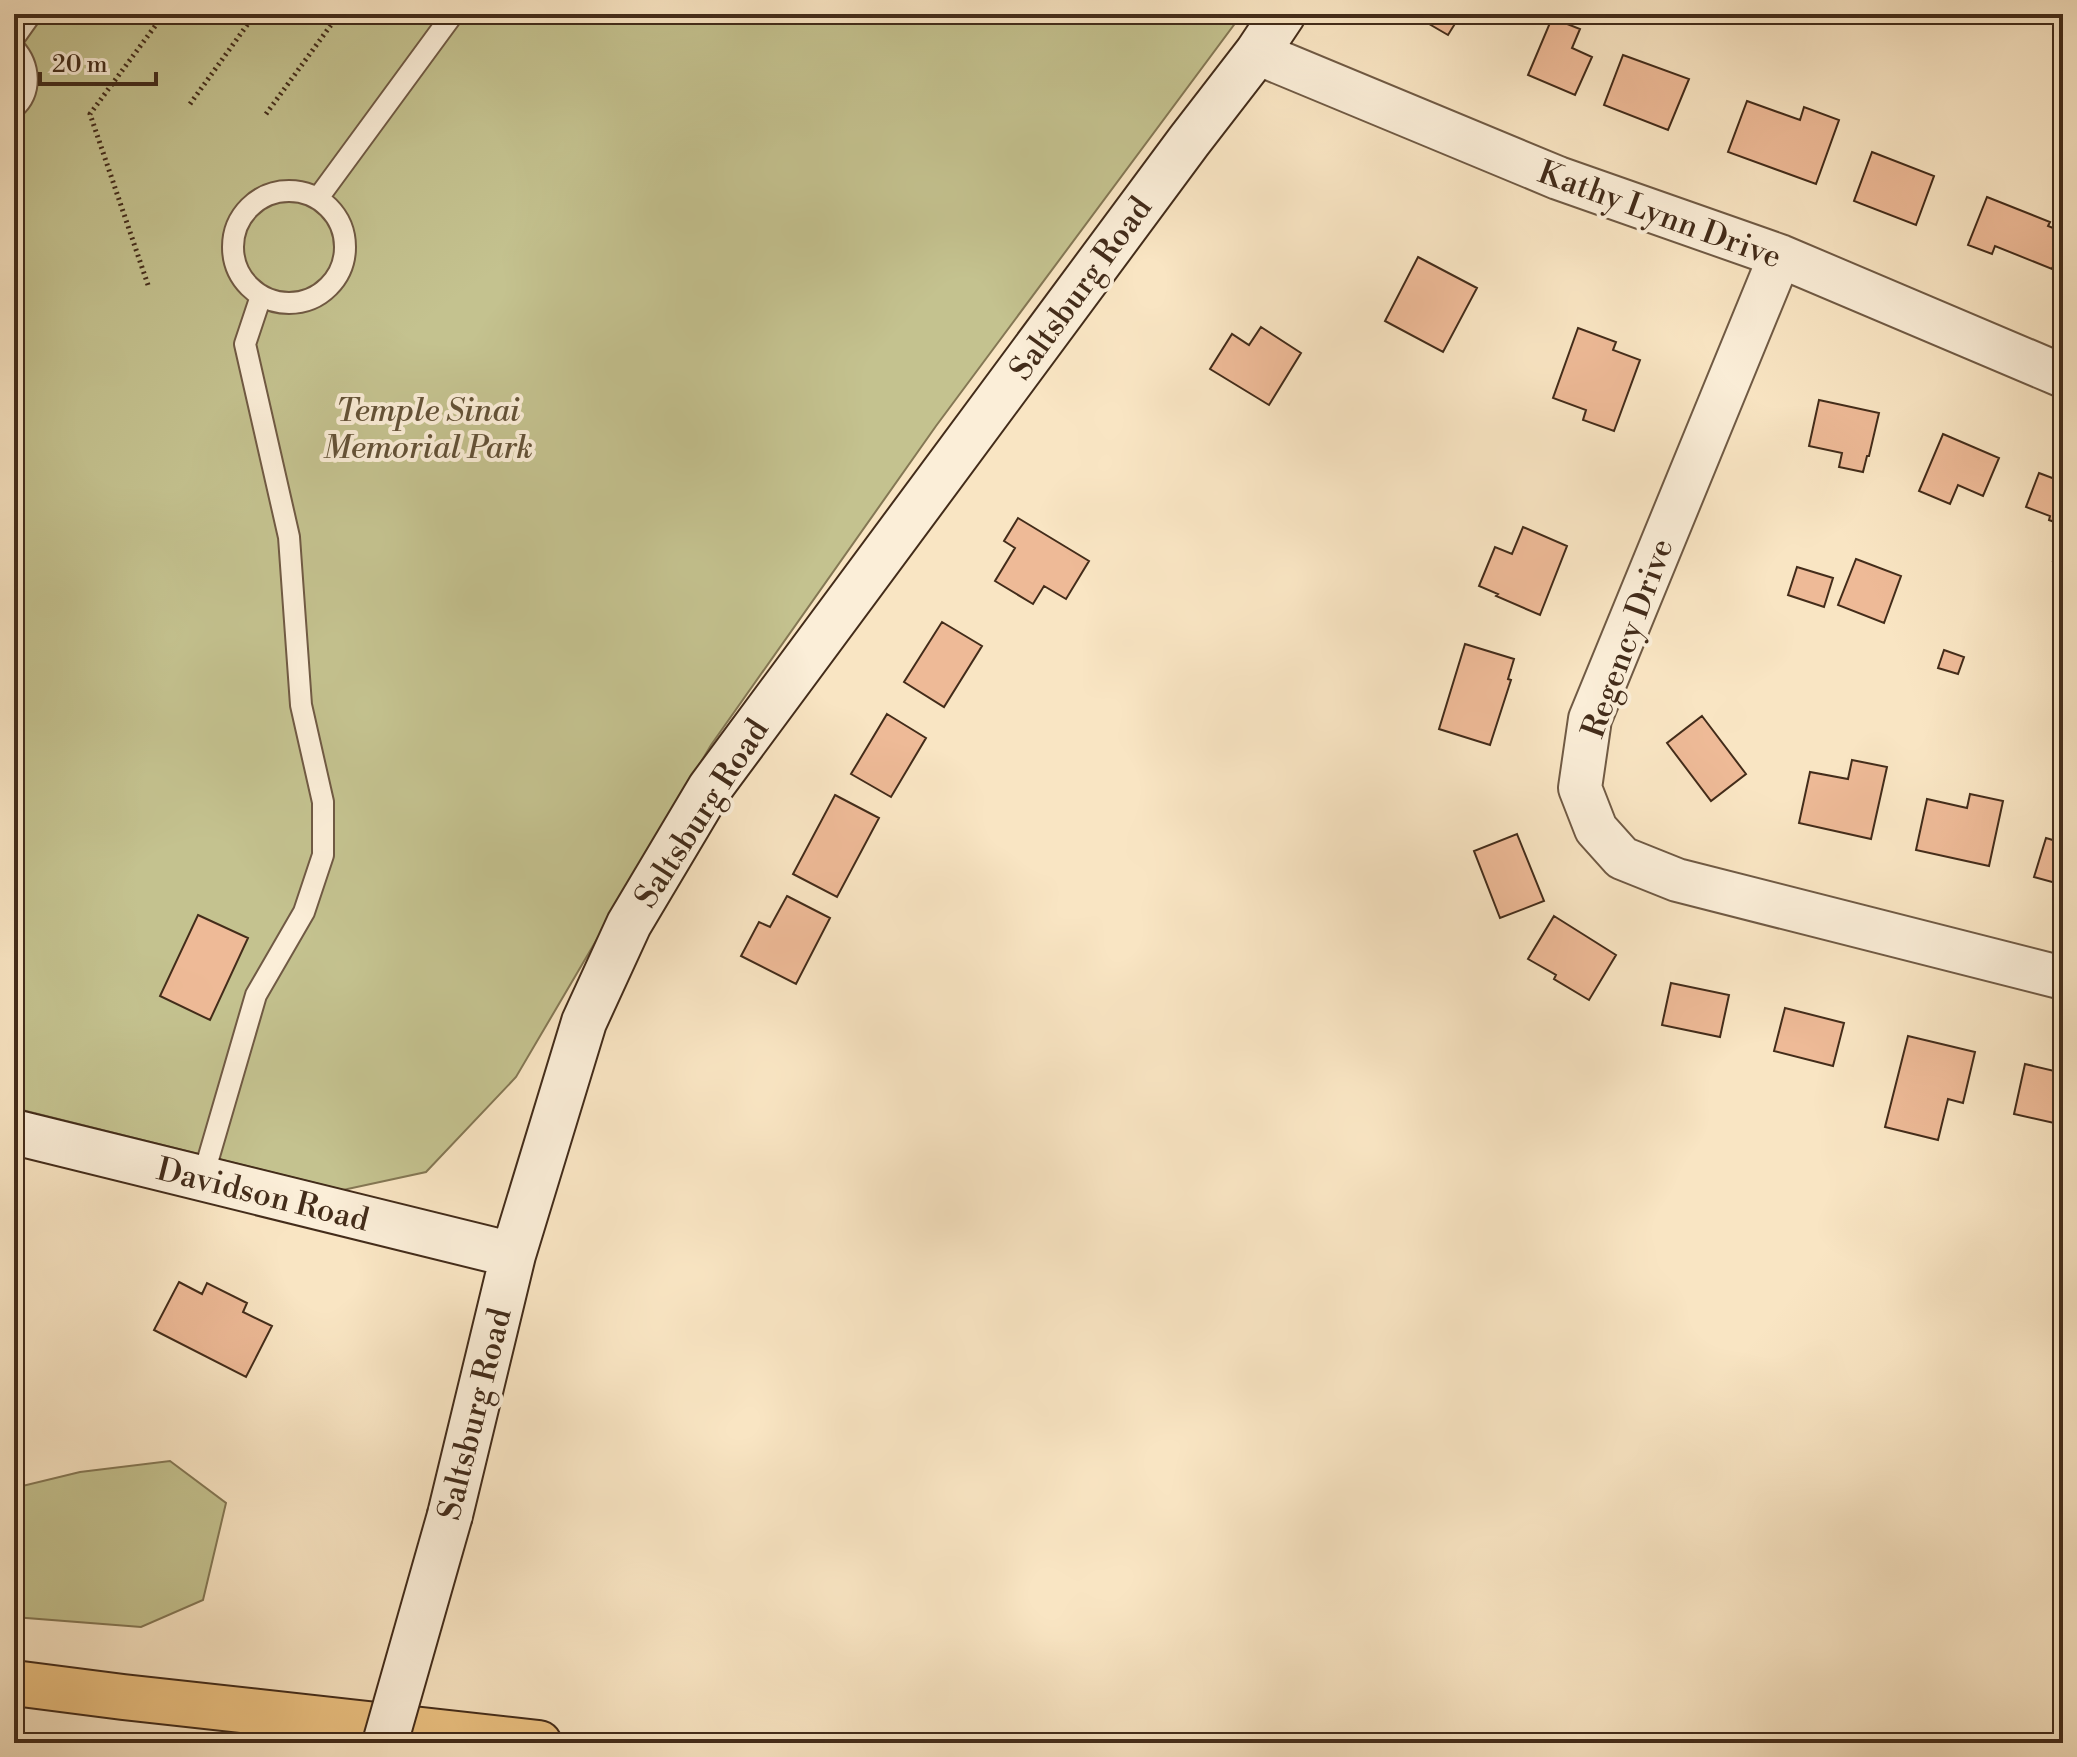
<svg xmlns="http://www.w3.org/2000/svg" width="2077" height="1757" font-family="'Libre Bodoni',serif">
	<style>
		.green { fill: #c4c28f; stroke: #847754; stroke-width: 2 }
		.building { fill: #eeba97; stroke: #432c1a; stroke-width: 2 }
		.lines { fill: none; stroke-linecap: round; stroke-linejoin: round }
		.lane-casing { stroke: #705a44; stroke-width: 24 }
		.street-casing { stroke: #705a44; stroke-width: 46 }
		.secondary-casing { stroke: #432c1a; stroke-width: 48 }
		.highway-casing { stroke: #432c1a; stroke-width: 48 }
		.path { stroke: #432c1a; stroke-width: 5; stroke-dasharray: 2 4; stroke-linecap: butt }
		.lane { stroke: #fbeed8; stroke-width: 20 }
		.street { stroke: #fbeed8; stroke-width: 42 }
		.secondary { stroke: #fbeed8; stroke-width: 44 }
		.highway { stroke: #ecc282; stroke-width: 44 }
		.secondary-bridge-casing { stroke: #432c1a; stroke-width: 48; stroke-linecap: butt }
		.secondary-bridge { stroke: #fbeed8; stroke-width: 44 }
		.labels { text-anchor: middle; stroke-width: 8; stroke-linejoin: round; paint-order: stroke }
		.street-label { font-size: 32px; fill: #432c1a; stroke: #fbeed8 }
		.park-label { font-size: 32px; font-style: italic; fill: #635237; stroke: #fbeed8 }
	</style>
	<rect width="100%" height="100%" fill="#f9e5c3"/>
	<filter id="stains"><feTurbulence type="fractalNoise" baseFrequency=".0025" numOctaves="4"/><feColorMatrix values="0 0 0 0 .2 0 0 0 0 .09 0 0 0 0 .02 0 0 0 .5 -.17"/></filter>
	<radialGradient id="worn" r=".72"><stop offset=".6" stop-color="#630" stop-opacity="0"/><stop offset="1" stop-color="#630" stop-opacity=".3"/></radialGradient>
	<path class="green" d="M14,14H1242L936,426L711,745L516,1077L426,1172L343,1190L14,1108Z
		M170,1461L226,1503L203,1600L141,1627L14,1617V1488L80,1472Z"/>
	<path class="building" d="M1412,14H1461L1448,35Z
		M1552,18L1580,29L1572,48L1592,57L1575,95L1528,75Z
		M1623,55L1689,79L1668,130L1604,105Z
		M1747,101L1800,120L1804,107L1839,120L1816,184L1728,152Z
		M1872,152L1934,176L1916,225L1854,201Z
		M1987,197L2050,222L2048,226L2063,232V241L2052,269L1995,246L1992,254L1968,245Z
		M1418,257L1477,288L1443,352L1385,321Z
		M1261,327L1301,353L1269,405L1210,369L1232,334L1249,345Z
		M1578,328L1616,342L1613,350L1640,360L1614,431L1583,420L1586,410L1553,398Z
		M1819,400L1879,413L1869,456H1867L1863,472L1839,467L1842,453L1809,446Z
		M1943,434L1999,458L1983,496L1958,485L1950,504L1919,491Z
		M2039,473L2063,482V525L2049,520L2050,516L2026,507Z
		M1018,518L1089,561L1066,599L1044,586L1033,604L995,581L1015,548L1004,541Z
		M1523,527L1567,546L1540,615L1496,596L1498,594L1479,586L1495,547L1512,554Z
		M2063,536V564L2053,561Z
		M1856,559L1901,576L1884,623L1838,605Z
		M1797,567L1833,578L1824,607L1788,595Z
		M942,622L982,646L944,707L904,682Z
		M1465,644L1514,659L1508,679L1511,680L1490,745L1439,729Z
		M1944,650L1964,657L1958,674L1938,668Z
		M887,714L926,738L891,797L851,774Z
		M1702,716L1746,774L1711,801L1667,743Z
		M1852,760L1887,767L1871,839L1799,823L1810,772L1848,779Z
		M1970,794L2003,801L1989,866L1916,850L1927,799L1967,808Z
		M835,795L879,818L837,897L793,874Z
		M1517,834L1544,901L1500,918L1474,851Z
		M2046,838L2063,843V885L2034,877Z
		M787,896L830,918L796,984L741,956L759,922L770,927Z
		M198,915L248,938L210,1020L160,996Z
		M1554,916L1616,955L1589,1000L1554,979L1556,975L1528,959Z
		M1671,983L1729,995L1720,1037L1662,1025Z
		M1785,1008L1844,1023L1833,1066L1774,1051Z
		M1908,1036L1975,1052L1963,1103L1948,1099L1938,1140L1885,1127Z
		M2025,1064L2063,1073V1125L2014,1114Z
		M179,1282L202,1294L207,1283L247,1303L243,1312L272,1326L246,1377L154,1330Z"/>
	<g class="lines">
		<defs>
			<path id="lane" d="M14,38L31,14
				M14,48C30,65 32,92 14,108
				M233 247a56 56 0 1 1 112 0a56 56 0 1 1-112 0Z
				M318,198L453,14
				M202,1180L256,995L304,912L323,855V802L301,705L289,537L245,344L261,296"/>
			<path id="street" d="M1257,53L1558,178L1780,256L2063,376
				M1780,256L1590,719L1580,788L1596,829L1622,858L1677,880L2063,978"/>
			<path id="secondary" d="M14,1132L513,1255
				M450,1515L513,1255L584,1022L629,924L710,788L1189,141L1257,53L1283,14"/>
			<path id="highway" d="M14,1683L123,1697L539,1743"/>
		</defs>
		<use href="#lane" class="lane-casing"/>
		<use href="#street" class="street-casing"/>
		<use href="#secondary" class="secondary-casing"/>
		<use href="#highway" class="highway-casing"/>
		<path class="path" d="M190,104L255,14
			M266,114L339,14
			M148,285L90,114L164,14"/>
		<use href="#lane" class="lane"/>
		<use href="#street" class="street"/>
		<use href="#secondary" class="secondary"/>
		<use href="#highway" class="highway"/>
		<defs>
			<path id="secondary-bridge" d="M385,1743L450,1515"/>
		</defs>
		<use href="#secondary-bridge" class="secondary-bridge-casing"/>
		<use href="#secondary-bridge" class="secondary-bridge"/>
	</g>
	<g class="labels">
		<g class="street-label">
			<text transform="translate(1660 214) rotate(20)" y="11">Kathy Lynn Drive</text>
			<text transform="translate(1080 288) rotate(-54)" y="11">Saltsburg Road</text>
			<text transform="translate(1627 638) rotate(-70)" y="11">Regency Drive</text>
			<text transform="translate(701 813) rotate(-57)" y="11">Saltsburg Road</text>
			<text transform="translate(263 1194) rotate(14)" y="11">Davidson Road</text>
			<text transform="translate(474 1414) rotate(-76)" y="11">Saltsburg Road</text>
		</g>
		<g class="park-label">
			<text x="428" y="421">Temple Sinai<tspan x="428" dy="37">Memorial Park</tspan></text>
		</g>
	</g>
	<rect width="2077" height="1757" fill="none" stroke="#f9e5c3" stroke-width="48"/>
	<rect x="16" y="16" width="2045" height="1725" fill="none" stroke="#432c1a" stroke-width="4"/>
	<rect x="24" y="24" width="2029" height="1709" fill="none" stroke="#432c1a" stroke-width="2"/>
	<path d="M40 72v12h116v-12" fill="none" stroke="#432c1a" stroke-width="4"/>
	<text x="52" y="72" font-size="24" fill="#432c1a" stroke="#fbeed8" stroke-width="6" paint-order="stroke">20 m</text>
	<rect width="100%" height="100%" filter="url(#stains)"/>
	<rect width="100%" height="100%" fill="url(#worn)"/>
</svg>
